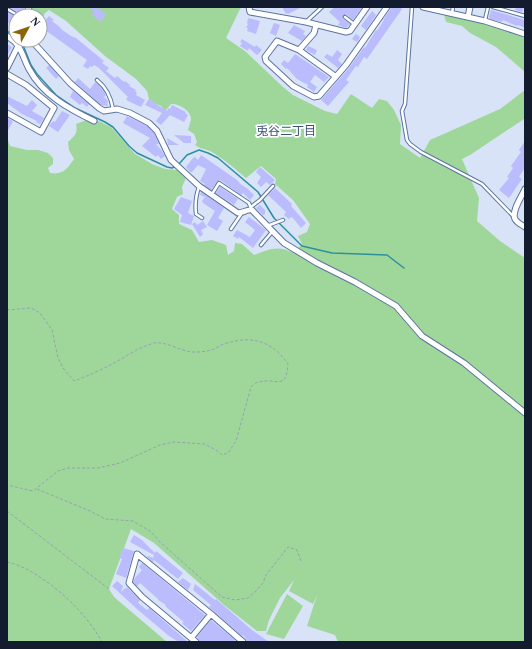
<svg xmlns="http://www.w3.org/2000/svg" width="532" height="649" font-family="'Times New Roman','Noto Sans JP',serif">
	<style>
		.green { fill: #9fd79a }
		.lines { fill: none; stroke-linecap: round; stroke-linejoin: round }
		.stream { stroke: #2d919d; stroke-width: 1.5 }
		.building { fill: #babcfd }
		.lane-casing { stroke: #5c74a1; stroke-width: 4.5 }
		.street-casing { stroke: #5c74a1; stroke-width: 7 }
		.path { stroke: #96a0b4; stroke-width: 1; stroke-dasharray: 3 2; stroke-linecap: butt }
		.lane { stroke: #fff; stroke-width: 2.5 }
		.street { stroke: #fff; stroke-width: 5 }
		.labels { text-anchor: middle; stroke-width: 3.5; stroke-linejoin: round; paint-order: stroke }
		.neighbourhood-label { font-size: 12px; fill: #3b517c; stroke: #fff }
	</style>
	<rect width="100%" height="100%" fill="#d8e3f8"/>
	<path class="green" d="M32,7H241L226,38L245,51L283,87L293,95L325,111L337,114L351,94L372,108L379,99L387,101L394,110L401,125L400,144L420,158L430,140L500,109L525,90V118L524,119L470,155L462,159L479,198L477,221L500,241L525,258V642H338L335,635L307,626L317,595L313,604L289,591L294,580L280,598L269,620L266,631H257L224,605L154,543L131,529L109,589L114,597L167,642H7V137L10,146L27,150H38L48,153L53,158V164L48,168L50,173C63,175 67,169 74,159L69,150L68,142C75,136 78,133 76,124L92,118L111,127L135,154L152,164L165,169L177,170L186,178L182,187L183,194L177,197L172,209L179,215V224L192,230L199,242L212,240L226,245L228,255L234,251L235,243L242,244L254,255C270,249 278,245 294,253L302,244L298,236L307,232L310,224L293,200L275,184L276,179L261,166L246,178C235,169 223,158 210,151C205,149 200,149 195,145L197,142L194,134L188,130C189,126 191,121 191,118C190,110 178,103 171,104L165,111L161,106L154,103L149,99L147,91L136,79L105,56L66,21L49,10L45,13L40,23V16H29Z
		M444,14L486,24L525,37V72L496,47L470,33L462,26L446,22Z
		M287,594L303,606L284,639L266,634Z"/>
	<g class="lines">
		<path class="stream" d="M7,31L16,37
			M23,45L31,65L37,74L56,95L75,108L105,122L113,127L129,146L137,153L167,167L172,168L176,166
			M179,164L187,155L199,150L208,153L218,158L258,192L274,218L302,246L332,253L387,255L404,268"/>
	</g>
	<path class="building" d="M9,7H25L22,12L19,11L18,12Z
		M87,7H96L106,14L101,22L92,15L94,11Z
		M282,7H302L288,14L287,13L286,14Z
		M335,7H362L353,20L346,14L343,16V19L350,24L346,28L338,25L340,22L329,12Z
		M392,7H400L402,9L367,59L364,57L358,67L356,66L346,80L349,82L328,106L321,100L349,68L364,47L365,48L376,30L377,31L384,20H383Z
		M516,7H524L522,12L515,10Z
		M491,10L525,20V28L518,25L517,26L503,20L502,22L490,19L489,17Z
		M372,11L376,15L366,30L361,26Z
		M7,12L16,17V27L7,22Z
		M49,16L54,20L52,21L61,28V29L71,36L76,38L104,61L102,63L109,68L106,71L115,78L117,76L124,82L125,81L130,85L129,86L136,90L135,91L137,93L136,95L145,100L141,107L128,101L126,99L128,97L99,68L94,65L92,67L90,66L88,69L83,66L87,60L45,30L40,36V26Z
		M248,18L260,21L256,34L247,31L248,28H246L248,24L247,23Z
		M274,23L280,25L276,36L270,33Z
		M294,25L305,31L303,34L306,36L302,41L288,33Z
		M356,34L360,37L357,42L352,39Z
		M242,39L255,47L256,45L262,50L257,55L249,48L248,51L240,46L242,43L240,42Z
		M7,44L12,47L7,56Z
		M308,46L317,50L315,55L306,50Z
		M337,50L342,54L338,60L342,64L338,68L324,57L327,54L332,57Z
		M295,54L329,77L324,82L315,75L308,85L297,79L287,68L286,69L281,64L284,60L288,63Z
		M49,65L59,76L56,79L46,68Z
		M78,78L90,89L95,82L99,85L106,95L104,97L108,101L107,104L108,105L107,106L101,105L75,82Z
		M310,82L317,87L314,92L307,87Z
		M73,91L89,104L87,107L82,103L80,105L70,97Z
		M7,96L27,106L32,100L37,105L32,111L44,118L40,124L36,122L37,121L22,114L7,103Z
		M149,99L167,111L168,108L170,109L172,105L186,112L185,113L188,115L184,122L170,115L161,125L156,121L162,113L145,105Z
		M62,111L70,115L58,132L49,126L53,121L55,122Z
		M127,116L147,126L154,133L159,144H156L162,151L165,156L161,159L158,155L156,157L142,146L150,138L123,123Z
		M7,118L13,121L7,132Z
		M174,135L191,136V143H184Z
		M167,138L179,145H168Z
		M525,141V168L519,177L522,179L509,198L499,190L509,178L507,177L513,168L511,166L521,152L519,150Z
		M201,155L237,180L240,183H239L248,189L254,195L250,200L243,193L241,195L220,180L217,182L211,190L204,185L205,184L200,181L206,169L198,165L192,172H190L186,167L193,158L195,157L198,160Z
		M260,167L275,180L270,185L266,182L261,187L257,183L261,177L256,172Z
		M220,187L238,199L234,205L216,193Z
		M275,188L292,204L291,206L306,223L301,228L293,218L291,217L289,219L284,215L286,212L268,195Z
		M201,192L224,208L218,218L223,221L217,231L207,225L215,211L203,203L202,201L205,197L200,195Z
		M181,197L192,201L188,213L194,216L191,225L180,222L182,215L174,209Z
		M260,205L265,210V214L263,215L256,208Z
		M249,217L266,230L253,248L239,237L238,239L233,236L237,230L250,237L255,230L245,222Z
		M203,221L207,227L201,230L203,234L200,237L192,224L195,222L197,225Z
		M134,535L142,540L155,553L156,551L183,573L178,579L154,560L153,562L147,557L148,556L153,558L154,555L130,542Z
		M123,548L134,551L126,578L116,574L122,559L119,558Z
		M142,563L205,615L191,631L182,623L184,622L165,606L166,605L158,600V599L140,583L137,586L133,582L135,578L142,570L139,567Z
		M183,578L191,584L188,590L178,582Z
		M117,581L123,586L121,592L125,588L126,589L127,587L140,600L138,603L147,610L149,608L188,642H179L169,636L137,609L112,586Z
		M195,584L215,600L216,599L252,630L269,642H248L243,635L242,636L209,607L211,605L193,590Z
		M211,620L235,640L233,642L200,641L197,637Z"/>
	<g class="lines">
		<defs>
			<path id="lane" d="M412,7L405,104L402,111L407,140L410,144L421,152L482,184L514,217
				M493,7L525,16
				M7,9L19,16
				M452,13L453,7
				M345,17L354,24
				M485,20L488,7
				M307,21L322,7
				M97,80C107,88 111,97 113,109
				M199,187C196,195 195,205 196,214L202,218
				M212,194L219,183L249,203L251,209
				M251,207L260,200L273,186
				M267,226L283,220
				M231,229L242,213
				M261,245L272,232"/>
			<path id="street" d="M249,7L250,12L306,22L346,32L350,31L367,7
				M423,7L485,21L525,34
				M26,16L29,7
				M468,17L470,7
				M7,36L15,42L18,46L7,68
				M26,40L18,46C23,53 25,62 29,69C43,95 69,109 94,121
				M31,40L70,83L99,108L104,111L117,109L130,113L149,123L157,131L171,160L199,186L238,213C243,213 247,209 252,210L284,243L317,263L355,282L396,306L422,336L464,363L525,413
				M299,50L314,33L316,25
				M7,74L26,85L54,108L41,132L7,113
				M335,76L299,50L277,41L265,57L266,61L293,86L314,97L319,96L346,65L387,7
				M525,189C522,196 511,212 515,219C517,223 522,225 525,227
				M191,638L211,614
				M196,642L142,597L129,583L137,554L211,614L243,642"/>
		</defs>
		<use href="#lane" class="lane-casing"/>
		<use href="#street" class="street-casing"/>
		<path class="path" d="M7,310L31,308L40,313L52,330L58,358L63,368L74,381C88,376 103,369 116,362C128,355 140,347 154,343C165,341 181,351 192,352C198,352 205,352 211,350C216,349 221,344 227,343C253,335 273,342 288,364C286,392 276,377 259,382C256,382 253,385 251,387L236,441L228,453L222,455L216,450L204,444L174,442L160,445L120,463L98,468H68L58,471L33,491L7,485
			M37,489L90,511L105,519L133,521L150,531L161,543L222,597L235,600L248,598L256,591L263,583L266,575L288,547L297,550L301,561
			M7,511L109,589
			M7,562C15,564 23,567 30,571C58,587 86,613 102,642"/>
		<use href="#lane" class="lane"/>
		<use href="#street" class="street"/>
	</g>
	<g class="labels">
		<g class="neighbourhood-label">
			<text x="286" y="135">兎谷二丁目</text>
		</g>
	</g>
	<rect width="532" height="649" fill="none" stroke="#131c2e" stroke-width="16"/>
	<g transform="translate(28 28) rotate(50)"><circle r="19" fill="#ffffff" stroke="#a1a4ab"/>
	<path d="M0-3L7 15L0 10L-7 15Z" fill="#8a6504"/>
	<text y="-6" font-size="11" font-weight="bold" text-anchor="middle" fill="#131c2e">N</text>
	</g>
</svg>
